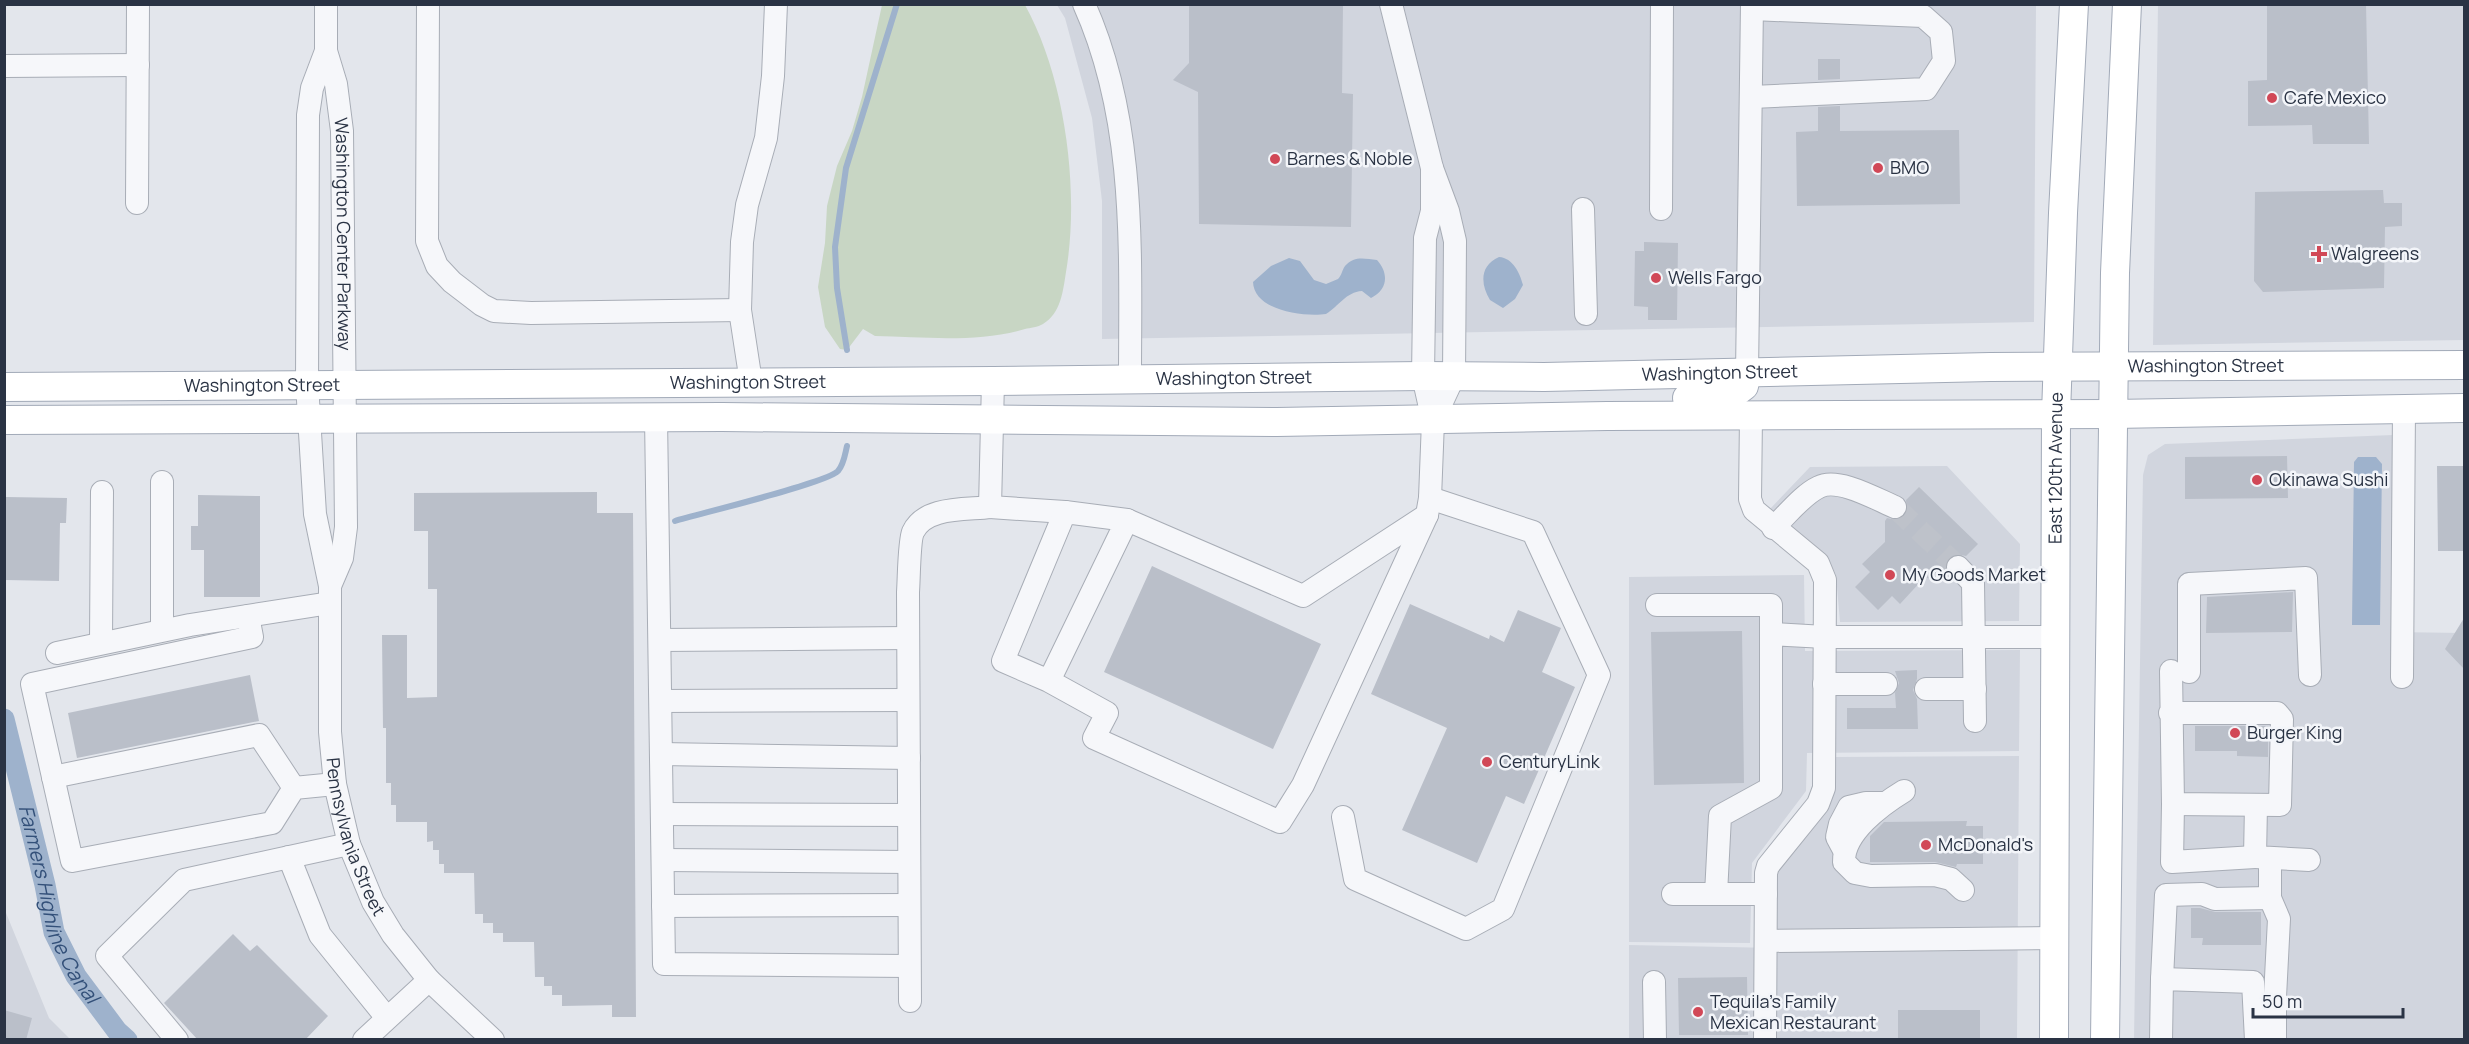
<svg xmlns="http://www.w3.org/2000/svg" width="2469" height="1044" font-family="Manrope,sans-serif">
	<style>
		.built { fill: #d1d5de }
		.green { fill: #c8d6c4 }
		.water { fill: #9eb2cc }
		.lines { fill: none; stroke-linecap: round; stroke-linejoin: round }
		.stream { stroke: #9eb2cc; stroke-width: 6 }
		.canal { stroke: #9eb2cc; stroke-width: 21 }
		.building { fill: #babfc9 }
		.minor-tunnel { stroke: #bec2ca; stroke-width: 22; stroke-dasharray: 22 11; stroke-linecap: butt }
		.minor-casing { stroke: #a8adb6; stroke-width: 24 }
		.major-casing { stroke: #a2aab8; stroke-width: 30 }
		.minor { stroke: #f6f7fa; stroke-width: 22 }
		.major { stroke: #fff; stroke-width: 28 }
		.poi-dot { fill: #d14857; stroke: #f3f5f9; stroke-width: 2 }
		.labels { text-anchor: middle; stroke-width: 5; stroke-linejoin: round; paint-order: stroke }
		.poi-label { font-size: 18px; fill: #2a3344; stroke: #f3f5f9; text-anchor: start }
		.street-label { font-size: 18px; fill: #2a3344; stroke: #f3f5f9 }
		.water-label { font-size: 20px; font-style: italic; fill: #335079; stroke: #f3f5f9 }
	</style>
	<rect width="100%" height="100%" fill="#e3e6ec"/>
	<path class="built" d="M1057,5H2036L2034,322L1102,339V201L1092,118L1065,18Z
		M2158,5H2464V340L2153,345Z
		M2393,435L2392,632L2464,633V1039L2134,1040L2143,475L2148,455L2165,444Z
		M1947,466L2020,544L2019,621L1840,622L1836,575L1827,556L1770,509L1810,467Z
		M1804,575L1805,651L2020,650L2019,751L1807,753L1806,791L1752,863L1750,943L1629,942V577Z
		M2019,756L2017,1039H1629V945L1775,948L1774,877L1835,757Z
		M4,908L49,1018L70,1039H5Z
		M853,1038L1148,1039L853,1040Z"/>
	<path class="green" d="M882,5H1025C1065,77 1080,190 1066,272C1063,291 1061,313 1043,324C1038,327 1030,328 1025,329C977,343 924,337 875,336L863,329L847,350L840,349L825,327L818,287L825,243L827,206L837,166L852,131L862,97Z"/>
	<path class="water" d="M1499,257C1513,258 1520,273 1523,285L1515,299L1503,308L1490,300C1480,284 1480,265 1499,257Z
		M1289,258L1300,261L1314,280L1326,284L1338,279C1342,275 1342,270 1345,266C1355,255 1365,259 1377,260C1389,273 1388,290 1371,298L1362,291C1346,292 1339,306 1326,314C1304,317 1254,311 1253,282L1271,266Z
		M2358,457H2376L2382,464L2380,625H2352L2354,462Z"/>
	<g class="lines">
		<path class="stream" d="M847,350L837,288L835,247L846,168L897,4
			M675,521C698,514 827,483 838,471C844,464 845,454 847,446"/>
		<path class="canal" id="s1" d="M4,719L45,885L54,932L76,976L117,1031L127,1040"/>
	</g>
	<path class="building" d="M1189,4H1343L1342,93L1353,94L1351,227L1199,224L1198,92L1173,80L1189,63Z
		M2267,4H2366L2369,144H2313L2312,125L2248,126V81L2267,80Z
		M1818,59H1840V79L1818,80Z
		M1840,106V131L1959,130L1960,204L1797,206L1796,132L1818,131V107Z
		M2383,190L2384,203H2402V226L2385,227L2384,288L2263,292L2254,281L2255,192Z
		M1644,242L1678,243L1677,320H1648V307L1634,306L1635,251H1644Z
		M2287,456L2288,498L2185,499V457Z
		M2437,466H2464V551H2438Z
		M1919,487L1978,544L1966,556L1956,554L1948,558L1945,564L1948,575L1944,579L1924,578L1900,604L1892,596L1878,610L1855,587L1870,572L1862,564L1885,542V521L1887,518L1896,520L1903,518L1907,512L1906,500Z
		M597,492V513H633L636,1017H612V1005L562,1006V995H552V986H544V977H535L534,942H503V933H493V923H483V914H475L474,873H444V864H439V850H433V841L427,842V822H396V805H391V783H386V728H383L382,635H407V698L437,697V589H428V531H414V493Z
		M198,495L260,496V597H204V550H191V526H198Z
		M6,497L67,498L66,523H60L59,581L5,580Z
		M1152,566L1321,644L1273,749L1104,672Z
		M2293,592L2292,632L2206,633L2207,597Z
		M1410,604L1489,639L1490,635L1504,642L1518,610L1561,628L1542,672L1575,687L1524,804L1506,796L1477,863L1402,830L1447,728L1371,694Z
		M2464,618V669L2445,649Z
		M1742,631L1744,783L1654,785L1651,632Z
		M1917,670V679L1913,690L1917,699L1918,729H1847V708H1896L1895,693L1899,683L1895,671Z
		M250,675L259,721L77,758L68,713Z
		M2195,726H2268V757L2237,756V751H2195Z
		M1967,821L1966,826H1983V864H1957L1956,867L1935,862H1870V836L1884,822Z
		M2191,908H2200L2215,912H2261V945H2202L2203,938H2191Z
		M233,934L250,951L257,945L328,1016L305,1040H198L164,1003Z
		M1747,977L1748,1035H1679L1678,978Z
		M4,1010L32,1018L26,1040H4Z
		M1898,1010H1980V1040H1898Z"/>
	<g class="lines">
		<path class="minor-tunnel" d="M1895,507L1958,567"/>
		<defs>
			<g id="minor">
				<path id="s2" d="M326,4V51L336,84L342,131L346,527L342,558L330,586"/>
				<path d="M428,4L427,241L437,266L452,282L482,305L494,311L531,313L740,310"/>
				<path d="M1084,4C1137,122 1130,254 1130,380"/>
				<path d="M1391,4L1432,168L1448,211L1455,241L1454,376L1433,421"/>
				<path id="s3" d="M326,51L312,88L308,115L307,384L315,514L330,586V732L335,784L349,844L373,902L393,935L429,980L493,1040"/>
				<path d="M4,66L138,65"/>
				<path d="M1752,97L1926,89L1944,61L1941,32L1923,16L1752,9"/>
				<path d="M137,203L138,4"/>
				<path d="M1583,209L1586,314"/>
				<path d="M1661,209L1662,4"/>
				<path d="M1747,373L1752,4"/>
				<path d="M993,381L990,507L1065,512"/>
				<path d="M751,382L740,310L742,242L747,205L766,138L773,76L776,4"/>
				<path d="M1751,416L1750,499L1754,510L1818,563L1825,580L1824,788L1818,804L1768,866L1766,873L1765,1040"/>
				<path d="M656,417L664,964L909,966"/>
				<path d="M162,482V630"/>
				<path d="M1127,520L1303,596L1427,515"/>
				<path d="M1773,528C1787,515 1802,495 1819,487C1838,477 1876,499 1895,507"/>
				<path d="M1958,567L1973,583L1975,721"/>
				<path d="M1657,605H1771V634"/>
				<path d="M248,616L252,637L32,684L72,861L272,823L294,788L335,784"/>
				<path d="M660,640L908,638"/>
				<path d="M101,642L102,492"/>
				<path d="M57,653L190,625L330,603"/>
				<path d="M2189,672V584L2306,578L2310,675"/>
				<path d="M2402,677L2404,409"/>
				<path d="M1049,681L1003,661L1065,512L1127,520L1049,681L1107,713L1094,738L1280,822L1303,785L1427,515L1430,498L1433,421L1423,376L1425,238L1432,211V168"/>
				<path d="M1824,684H1886"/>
				<path d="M1926,689H1975"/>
				<path d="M661,701L908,700"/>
				<path d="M2170,713H2277L2282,719L2280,805L2173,804L2171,671"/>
				<path d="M661,754L909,758"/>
				<path d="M53,777L259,735L294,788"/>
				<path d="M1904,791C1881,805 1843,833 1844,862L1855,873L1871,876L1935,875L1951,879L1963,890"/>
				<path d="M2173,804L2172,862L2255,857"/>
				<path d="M2256,805L2255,857L2309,860"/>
				<path d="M662,814L909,815"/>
				<path d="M1343,817L1355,879L1466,929L1503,909L1599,675L1533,532L1430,498"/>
				<path d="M1844,850L1837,837L1840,824L1849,807L1866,803H1885"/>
				<path d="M289,857L320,935L387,1018"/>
				<path d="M2270,858V898L2279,919L2275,997V1040"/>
				<path d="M663,860L909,862"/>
				<path d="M1673,894H1766"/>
				<path d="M1716,894L1720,816L1771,788V634L1825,637H2056"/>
				<path d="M663,906L909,905"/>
				<path d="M1766,941L2055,938"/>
				<path d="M2162,979L2166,895L2202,894L2215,899L2270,898"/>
				<path d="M1654,982L1655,1040"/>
				<path d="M910,1001L908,592C909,579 909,541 913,532C925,506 966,510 990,507"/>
				<path d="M177,1040L107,956L184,880L349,844"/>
				<path d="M364,1040L429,980"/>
				<path d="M2161,1040L2162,979L2253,982L2256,1040"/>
			</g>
			<g id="major">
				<path id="s4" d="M4,387L993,381L1423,376L1544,377L1990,367L2464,365"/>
				<path d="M1687,398L1732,395L1744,386L1747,373"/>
				<path d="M4,420L722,417L1277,422L1607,416L2113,414L2464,408"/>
				<path id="s5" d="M2054,1040L2056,414L2063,213L2074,4"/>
				<path d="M2105,1040L2115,273L2127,4"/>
			</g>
		</defs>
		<use href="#minor" class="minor-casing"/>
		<use href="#major" class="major-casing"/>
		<use href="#minor" class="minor"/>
		<use href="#major" class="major"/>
	</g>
	<g class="poi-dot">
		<circle cx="2272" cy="98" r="6"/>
		<circle cx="1275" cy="159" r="6"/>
		<circle cx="1878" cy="168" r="6"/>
		<path d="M2316 245h6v6h6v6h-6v6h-6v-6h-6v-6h6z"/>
		<circle cx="1656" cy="278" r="6"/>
		<circle cx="2257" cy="480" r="6"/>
		<circle cx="1890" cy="575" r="6"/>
		<circle cx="2235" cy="733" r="6"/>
		<circle cx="1487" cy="762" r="6"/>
		<circle cx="1926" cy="845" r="6"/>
		<circle cx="1698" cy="1012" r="6"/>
	</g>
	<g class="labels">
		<g class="poi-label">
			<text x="2284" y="104">Cafe Mexico</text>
			<text x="1287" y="165">Barnes &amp; Noble</text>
			<text x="1890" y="174">BMO</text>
			<text x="2331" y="260">Walgreens</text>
			<text x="1668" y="284">Wells Fargo</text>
			<text x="2269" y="486">Okinawa Sushi</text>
			<text x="1902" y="581">My Goods Market</text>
			<text x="2247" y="739">Burger King</text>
			<text x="1499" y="768">CenturyLink</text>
			<text x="1938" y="851">McDonald's</text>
			<text x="1710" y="1008">Tequila's Family<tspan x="1710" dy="21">Mexican Restaurant</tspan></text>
		</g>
		<g class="street-label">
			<text dy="6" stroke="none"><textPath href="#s2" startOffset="232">Washington Center Parkway</textPath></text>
			<text dy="6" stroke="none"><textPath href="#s4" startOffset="2202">Washington Street</textPath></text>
			<text dy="6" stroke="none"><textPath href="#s4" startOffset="1716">Washington Street</textPath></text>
			<text dy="6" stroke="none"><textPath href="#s4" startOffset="1230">Washington Street</textPath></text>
			<text dy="6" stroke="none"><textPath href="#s4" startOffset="744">Washington Street</textPath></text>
			<text dy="6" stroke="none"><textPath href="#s4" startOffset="258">Washington Street</textPath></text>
			<text dy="6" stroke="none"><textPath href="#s5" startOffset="572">East 120th Avenue</textPath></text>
			<text dy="6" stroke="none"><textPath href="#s3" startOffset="794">Pennsylvania Street</textPath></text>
		</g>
		<g class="water-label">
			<text dy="7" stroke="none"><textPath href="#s1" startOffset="194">Farmers Highline Canal</textPath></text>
		</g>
	</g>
	<rect width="2469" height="1044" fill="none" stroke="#2a3344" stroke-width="12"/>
	<path d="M2253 1008v9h150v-9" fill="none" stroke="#2a3344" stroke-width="3"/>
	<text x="2262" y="1008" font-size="18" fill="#2a3344" stroke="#f3f5f9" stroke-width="4.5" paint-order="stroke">50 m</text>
</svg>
